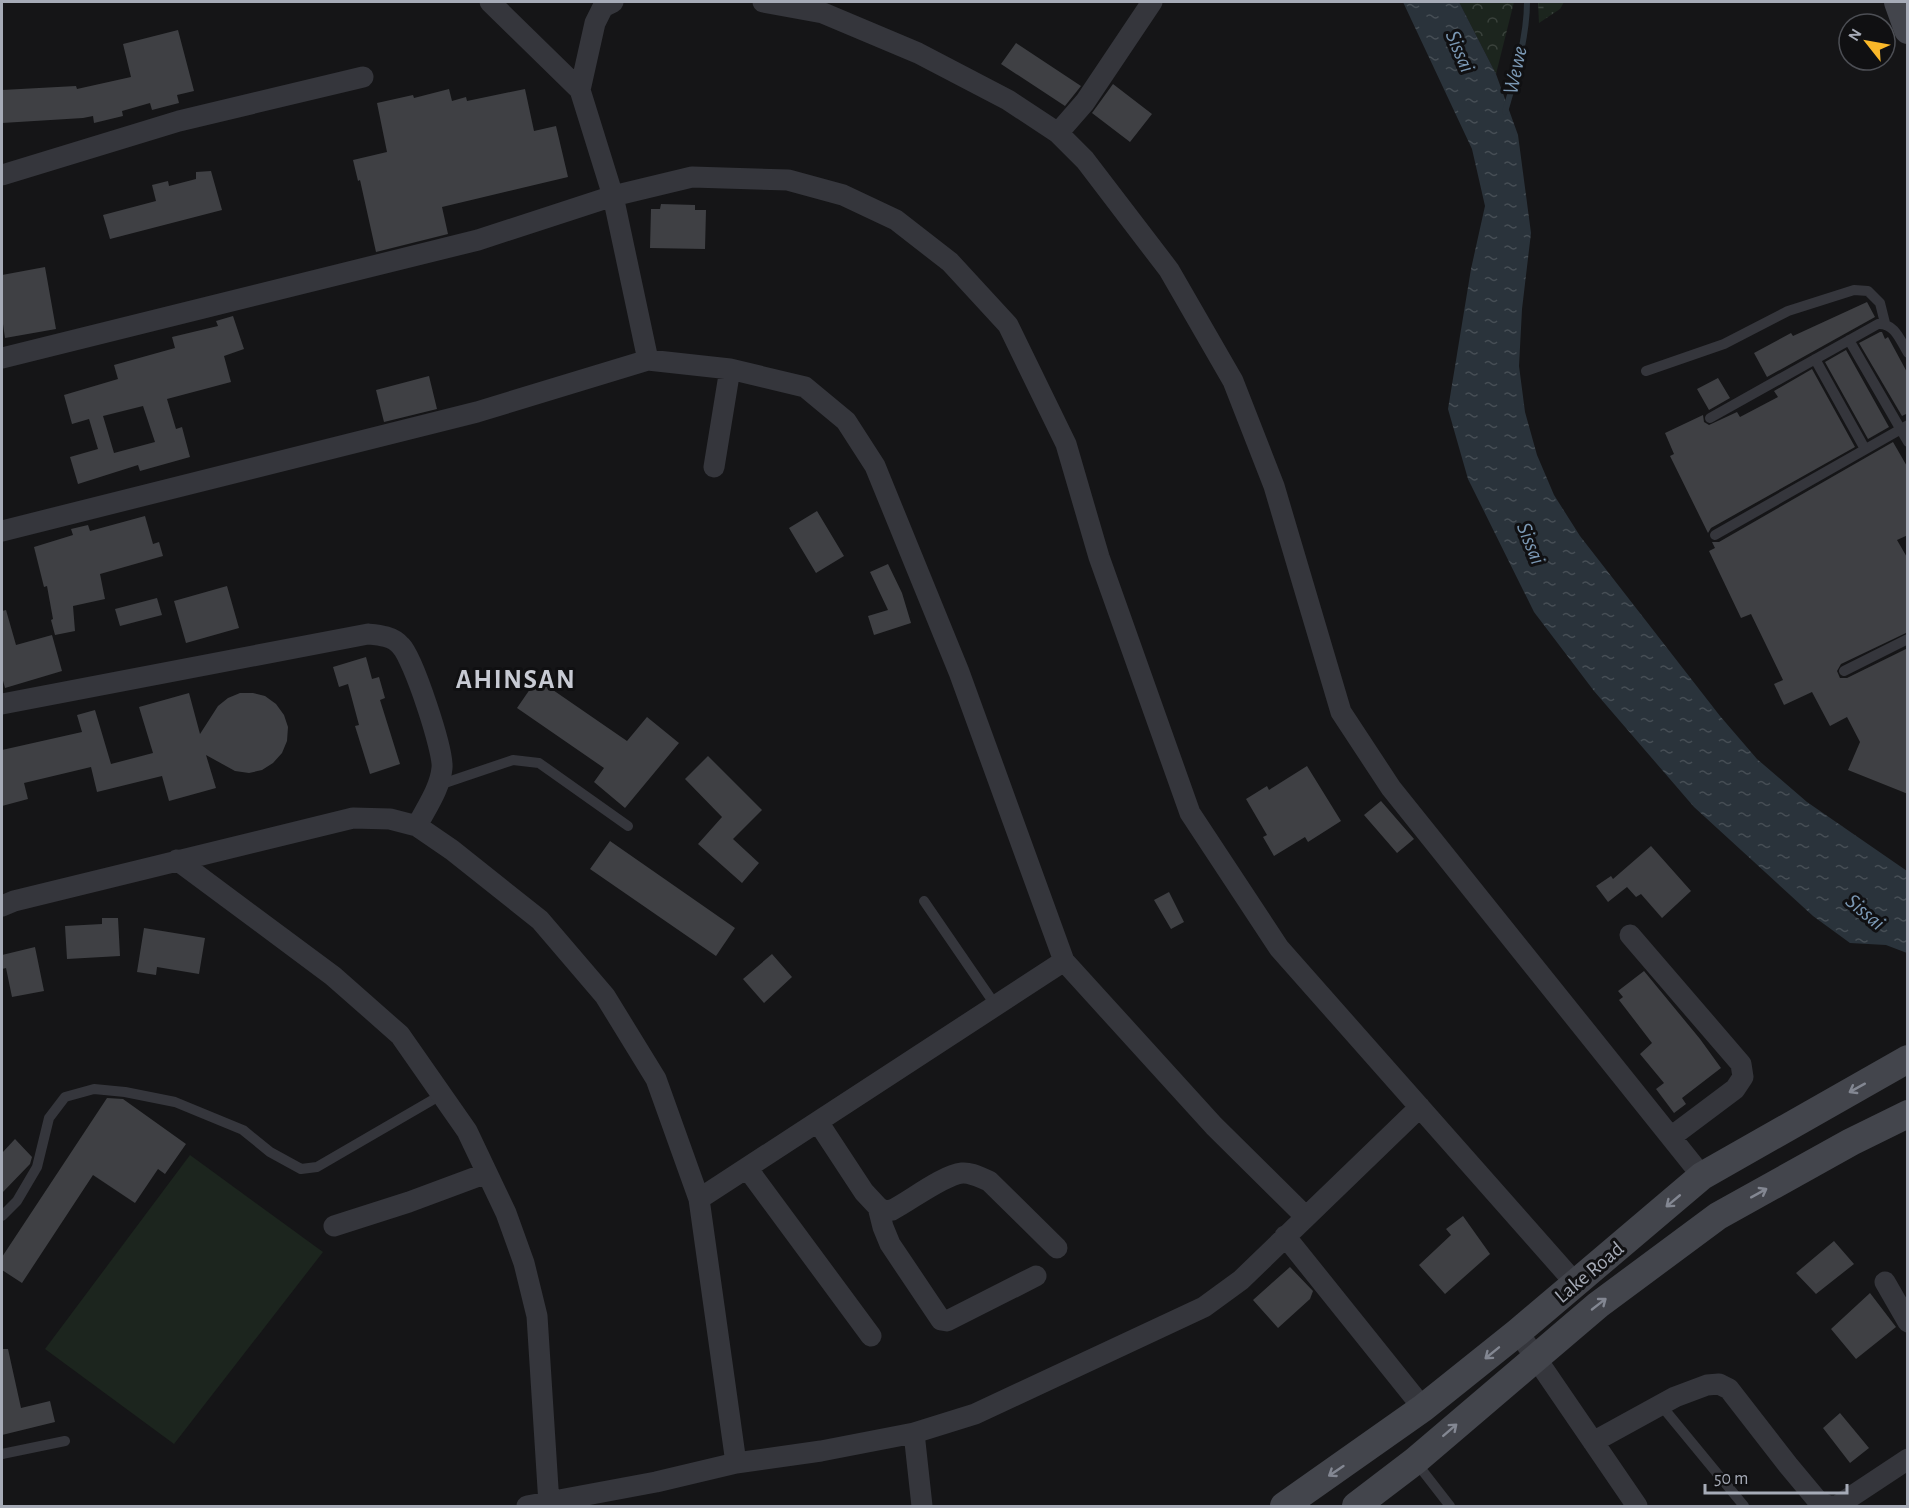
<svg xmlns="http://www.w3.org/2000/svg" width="1909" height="1508" font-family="'Alegreya Sans',sans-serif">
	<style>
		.forest { fill: url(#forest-crowns) }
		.wetland { fill: url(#wetland-marsh) }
		.park { fill: #1c251e }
		.water { fill: url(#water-ripples) }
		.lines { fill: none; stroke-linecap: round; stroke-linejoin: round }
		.stream { stroke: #2a333b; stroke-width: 6 }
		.building { fill: #3f4044; fill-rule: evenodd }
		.lane { stroke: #35363c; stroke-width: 10 }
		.street { stroke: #35363c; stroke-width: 21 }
		.secondary { stroke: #43454c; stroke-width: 28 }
		.oneway { stroke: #838792 }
		.labels { text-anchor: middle; stroke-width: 6; stroke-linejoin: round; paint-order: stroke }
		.street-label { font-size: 21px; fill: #a6abb7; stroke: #101012 }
		.water-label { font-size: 22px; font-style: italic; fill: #7b98b4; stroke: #101012 }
		.district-label { font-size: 27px; font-weight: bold; letter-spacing: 1.5px; fill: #c7cad3; stroke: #101012 }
	</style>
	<defs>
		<pattern id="forest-crowns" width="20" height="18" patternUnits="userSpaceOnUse" patternTransform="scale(1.5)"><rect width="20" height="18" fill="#1c251e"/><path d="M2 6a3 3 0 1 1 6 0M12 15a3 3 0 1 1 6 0" fill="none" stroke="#3a423c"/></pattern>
		<pattern id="wetland-marsh" width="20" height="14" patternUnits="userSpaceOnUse" patternTransform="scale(1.5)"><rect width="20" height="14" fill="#1c251e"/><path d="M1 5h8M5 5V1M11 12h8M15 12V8" fill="none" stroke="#3a423c"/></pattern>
		<pattern id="water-ripples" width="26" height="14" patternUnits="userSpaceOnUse" patternTransform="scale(1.5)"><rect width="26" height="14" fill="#2a333b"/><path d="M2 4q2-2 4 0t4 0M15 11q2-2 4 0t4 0" fill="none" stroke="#464e55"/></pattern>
	</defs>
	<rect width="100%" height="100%" fill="#151517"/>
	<path class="forest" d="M1459,2H1514L1496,74Z"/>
	<path class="wetland" d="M1538,2H1564L1560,9L1539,23Z"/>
	<path class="park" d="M190,1155L323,1252L174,1444L45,1349Z"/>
	<path class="water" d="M1403,2H1459L1496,74L1518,135L1531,233L1522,309L1519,366L1525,412L1537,455L1554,495L1580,536L1720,716L1757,759L1807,802L1907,871V953L1886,945L1850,943L1813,916L1694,807L1594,691L1534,612L1468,479L1448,409L1471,269L1485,206L1472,149Z"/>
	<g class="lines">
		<path class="stream" d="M1505,112C1515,78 1527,37 1527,2"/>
	</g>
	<path class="building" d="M178,30L194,91L177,95L179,103L152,110L150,103L122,111L123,116L94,123L93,116L83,118L2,123V90L76,86L77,89L131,77L123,44Z
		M1016,43L1081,86L1065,106L1001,64Z
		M1113,84L1152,114L1130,142L1092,113Z
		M449,89L452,101L466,97L467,101L525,89L534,131L556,126L568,177L442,207L448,234L376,252L360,180L358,181L353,160L387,152L377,103L413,95L414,98Z
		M211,171L222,210L110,239L103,215L156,201L152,185L168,181L169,186L196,179V172Z
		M661,204L695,205V210H706L705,249L650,248L651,209H660Z
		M45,267L56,329L5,338L2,317V275Z
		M1867,302L1875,317L1767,377L1754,353L1791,333L1793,336Z
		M233,316L244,349L224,356L231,382L167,399L176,429L182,427L190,457L140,471L138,465L78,484L70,457L98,449L89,419L72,424L64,395L118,379L114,365L175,348L172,337L218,326L216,321ZM143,406L155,442L114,453L103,416Z
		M1880,332H1882L1885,339L1888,337L1908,374V413L1902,416L1859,343Z
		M1846,350L1889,427L1868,439L1825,362Z
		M1812,369L1855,447L1711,528L1708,533L1670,456L1674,454L1665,433L1703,415L1704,422L1709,425L1737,412L1740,417L1778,397L1774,391Z
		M429,376L437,409L384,422L376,390Z
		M1718,378L1730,398L1709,410L1697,389Z
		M1893,442L1908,468V535L1897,540L1908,559V632L1841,664L1837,671L1840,678H1847L1908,648V794L1848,770L1860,742L1847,717L1830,726L1812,692L1784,705L1774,684L1783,680L1751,614L1741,618L1709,551L1715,548L1712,542H1719Z
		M817,511L844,556L816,573L789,528Z
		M145,516L153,544L159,542L163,556L100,574L105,599L73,606L75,631L55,635L51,620L53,619L47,586L44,587L34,547L73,535L71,529L88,525L90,531Z
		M888,564L902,593L911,623L874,635L868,616L888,610L870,572Z
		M227,586L239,628L186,643L174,601Z
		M157,598L162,615L120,626L115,609Z
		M6,610L16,645L52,635L62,671L5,688L2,677V611Z
		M366,657L372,679L379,677L385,698L380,700L400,764L370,774L355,726L359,725L348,684L339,687L333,667Z
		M537,679L627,741L647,717L679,743L625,808L594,782L604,768L517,708Z
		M189,693L200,734L218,706L228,698L240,693H253L265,696L276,704L284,715L288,727L287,741L282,753L273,763L262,770L249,773L235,771L206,755L216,788L169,801L162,776L97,792L91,767L24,783L28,799L2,806V750L82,732L77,715L95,710L111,764L153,753L139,707Z
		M708,756L762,810L733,839L759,863L742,883L698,844L722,817L685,779Z
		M1307,766L1341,821L1308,842L1305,837L1274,856L1263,837L1267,835L1246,799L1267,786L1269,790Z
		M1381,801L1414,839L1397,853L1364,815Z
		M610,841L735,928L716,956L590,869Z
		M1651,846L1691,891L1662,918L1641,894L1636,897L1627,887L1608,902L1596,886L1611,876L1613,879Z
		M1169,892L1184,922L1171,929L1154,900Z
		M102,918H118L120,956L67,959L65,926L102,924Z
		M144,928L205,938L199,974L157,967L156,975L137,972Z
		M35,947L44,991L12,997L6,968L2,969V955Z
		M772,954L792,977L764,1003L743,979Z
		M1644,971L1700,1039L1721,1068L1682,1098L1686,1104L1674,1113L1656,1089L1664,1083L1640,1054L1652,1043L1619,1000L1623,997L1618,991Z
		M107,1098L123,1099L186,1144L165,1174L158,1169L135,1203L93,1175L22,1283L2,1270V1257Z
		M15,1139L32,1157L30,1164L2,1193V1153Z
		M1463,1216L1490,1254L1445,1294L1419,1265L1451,1235L1446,1229Z
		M1834,1241L1854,1264L1816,1294L1796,1273Z
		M1290,1267L1313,1291L1310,1299L1278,1328L1253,1300Z
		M1870,1293L1896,1327L1856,1359L1831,1329Z
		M2,1349H8L21,1408L50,1401L55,1422L2,1435Z
		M1840,1413L1869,1448L1850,1463L1823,1428Z"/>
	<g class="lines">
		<path class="lane" d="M1849,340L1908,442
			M1815,359L1865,449
			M1646,371L1724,344L1788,311L1854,290L1868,291L1880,303L1885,323
			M1710,418L1878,324C1895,323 1900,340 1908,353
			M1715,535L1908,425
			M1844,671L1908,639
			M439,785L513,760L539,763L628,826
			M924,901L996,1006
			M2,1216L17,1201L37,1167L49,1118L65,1097L94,1089L125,1092L175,1102L243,1130L270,1152L301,1169L317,1167L441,1095
			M1660,1404L1744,1506
			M2,1454L65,1441
			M1415,1461L1450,1506"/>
		<path class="street" d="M490,2L580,90
			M613,2L603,7L595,23L580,90L613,196L648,360
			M763,2L823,13L918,53L1008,100L1058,133L1085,160L1169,270L1233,381L1274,486L1341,712L1391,788L1702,1176
			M1058,133L1085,102L1152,2
			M2,175L179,121L363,77
			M2,358L478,240L613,196L692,177L788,180L843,195L896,220L950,262L1008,325L1066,444L1099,557L1190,813L1279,948L1576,1284
			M714,467L730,369
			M2,531L477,412L648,360L730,369L805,387L846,421L875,466L959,672L1064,961
			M2,704L368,634C379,635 393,636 401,646C413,658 444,751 442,768C440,789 426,808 417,826
			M177,860L333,976L400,1035L467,1131L506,1213L524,1263L537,1316L549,1504
			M2,906L14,901L353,818L390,819L417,826L452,850L540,920L605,996L656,1079L699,1199L736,1463
			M1630,935L1741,1064L1743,1077L1735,1089L1671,1137
			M818,1122L864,1192L878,1207L885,1211L892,1210C910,1201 943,1175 962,1173C971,1172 981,1178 989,1181L1057,1248
			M747,1168L871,1336
			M699,1199L1064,961L1214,1126L1306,1217
			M878,1207L883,1227L890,1244L941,1320L947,1321L1036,1276
			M334,1226L409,1202L487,1173
			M1285,1236L1423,1408
			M1885,1282L1908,1322
			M1518,1332L1637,1506
			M914,1433L922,1506
			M1593,1442L1675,1397L1707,1385L1719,1384L1729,1389L1788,1465L1818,1501L1829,1506H1837L1908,1459
			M527,1506L656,1482L736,1463L821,1451L914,1433L975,1414L1204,1307L1241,1280L1420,1107"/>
		<path class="secondary" d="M1898,2L1908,30
			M1284,1506L1423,1408L1518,1332L1702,1176L1908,1059
			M1356,1506L1415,1461L1598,1305L1718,1216L1851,1142L1908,1114"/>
	</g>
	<defs><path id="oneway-shaft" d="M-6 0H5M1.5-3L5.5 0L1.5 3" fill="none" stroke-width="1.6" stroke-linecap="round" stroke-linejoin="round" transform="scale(1.5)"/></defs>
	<g class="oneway">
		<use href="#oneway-shaft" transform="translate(1857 1088) rotate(151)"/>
		<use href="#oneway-shaft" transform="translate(1759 1193) rotate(-29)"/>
		<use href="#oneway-shaft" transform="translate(1673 1201) rotate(140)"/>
		<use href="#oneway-shaft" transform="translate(1599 1304) rotate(-38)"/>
		<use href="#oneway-shaft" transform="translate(1492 1353) rotate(141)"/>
		<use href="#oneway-shaft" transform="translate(1450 1430) rotate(-41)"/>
		<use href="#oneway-shaft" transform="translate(1336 1471) rotate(146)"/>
	</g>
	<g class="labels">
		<g class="street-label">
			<text transform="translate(1589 1272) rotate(-40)" y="7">Lake Road</text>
		</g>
		<g class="water-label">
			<text transform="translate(1461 51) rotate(67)" y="8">Sissai</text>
			<text transform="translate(1514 70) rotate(-78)" y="8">Wewe</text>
			<text transform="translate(1532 543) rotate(68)" y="8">Sissai</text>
			<text transform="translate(1866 911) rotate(40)" y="8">Sissai</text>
		</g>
		<g class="district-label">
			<text x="516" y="688">AHINSAN</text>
		</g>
	</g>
	<rect width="1909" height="1508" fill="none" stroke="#a6abb7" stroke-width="6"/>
	<g transform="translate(1867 42) rotate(301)"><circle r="28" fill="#101012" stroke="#4c4e54" stroke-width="1.5"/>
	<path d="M0-4.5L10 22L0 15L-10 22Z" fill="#fab829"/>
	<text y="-9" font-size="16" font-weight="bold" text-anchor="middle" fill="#a6abb7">N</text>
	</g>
	<path d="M1705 1484v9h142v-9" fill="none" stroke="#a6abb7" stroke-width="3"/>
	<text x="1714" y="1484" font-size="18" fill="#a6abb7" stroke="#101012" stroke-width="4.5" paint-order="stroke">50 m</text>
</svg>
